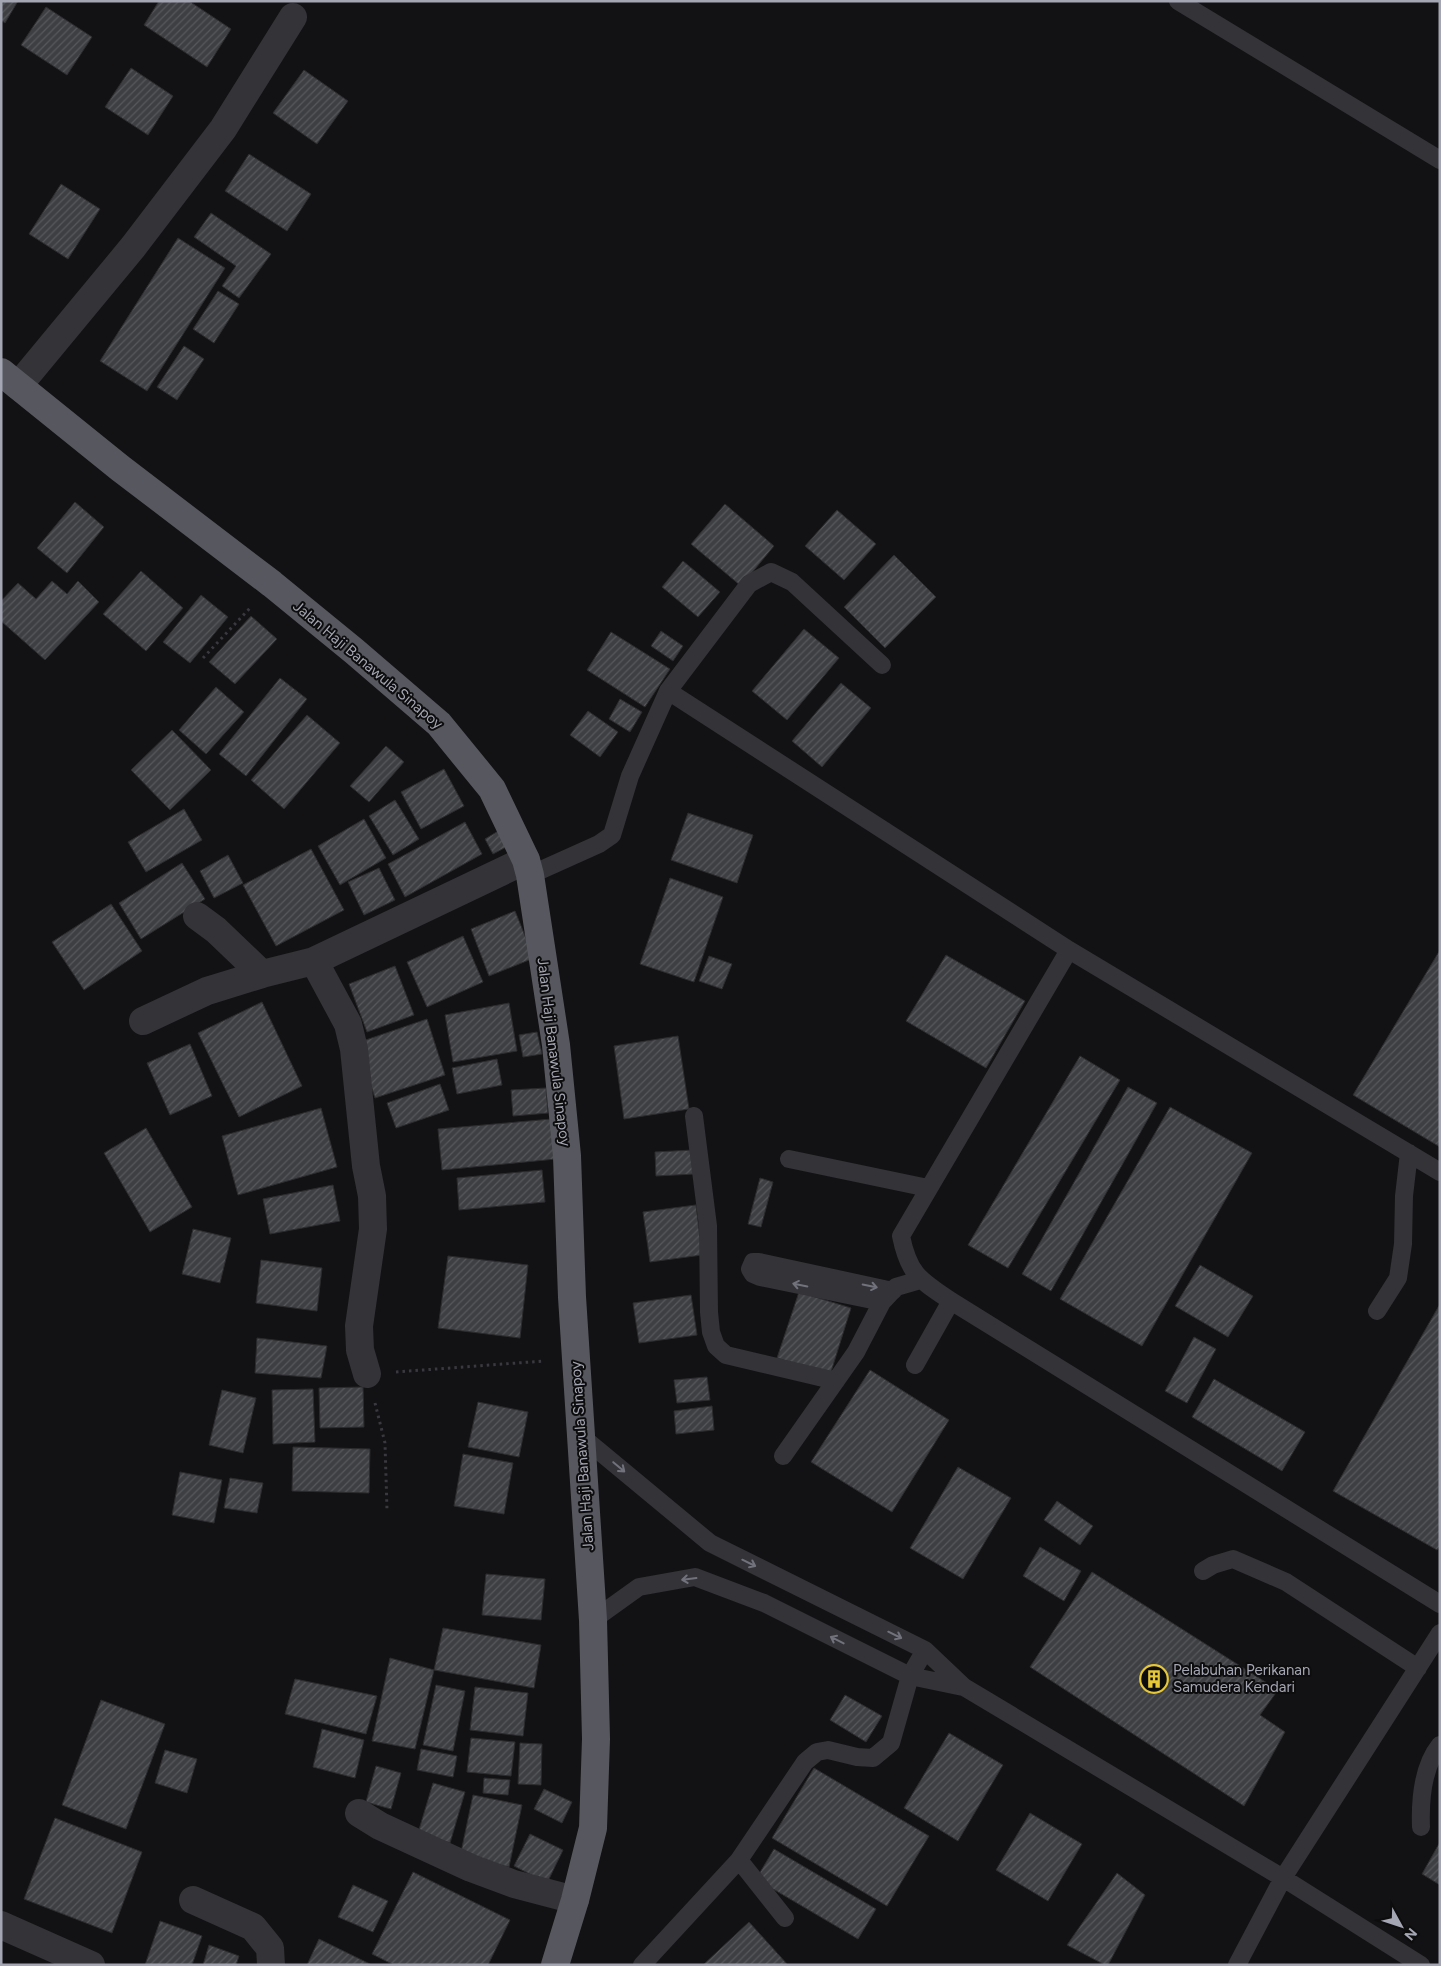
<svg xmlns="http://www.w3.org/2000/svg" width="1441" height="1966" font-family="Figtree,sans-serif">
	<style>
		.building { fill: url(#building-hatch); stroke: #2c2c2f }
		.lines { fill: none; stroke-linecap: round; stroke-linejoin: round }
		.path { stroke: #39393f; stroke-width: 3; stroke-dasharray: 2.5 4; stroke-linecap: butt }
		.service { stroke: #333338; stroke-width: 18 }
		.minor { stroke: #333338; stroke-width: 28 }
		.trunk { stroke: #57585f; stroke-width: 28 }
		.oneway { stroke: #71727c }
		.labels { text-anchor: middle; stroke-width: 4; stroke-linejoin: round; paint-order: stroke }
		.street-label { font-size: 15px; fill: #a4a6b3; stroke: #0d0d0e }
		.poi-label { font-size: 15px; fill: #a4a6b3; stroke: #0d0d0e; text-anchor: start }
	</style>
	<defs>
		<pattern id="building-hatch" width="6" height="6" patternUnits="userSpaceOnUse" patternTransform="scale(1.25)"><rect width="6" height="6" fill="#3e3f43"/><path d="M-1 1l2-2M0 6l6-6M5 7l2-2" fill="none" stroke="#57585c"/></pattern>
	</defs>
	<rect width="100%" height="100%" fill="#121113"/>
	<path class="building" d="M1,1H18L5,23L1,20Z
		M159,1H189L231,29L207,67L144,25Z
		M46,7L92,37L67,75L21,45Z
		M131,68L173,96L148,135L105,107Z
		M304,70L348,101L317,144L273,113Z
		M249,154L311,194L287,231L225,191Z
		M61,184L100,209L68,259L29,234Z
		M211,213L271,254L239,298L222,286L236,266L194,237Z
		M178,238L225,268L147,391L100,361Z
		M218,291L239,304L214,343L193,329Z
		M184,346L204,359L177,400L157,387Z
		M75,502L104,527L67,573L37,548Z
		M725,504L774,546L741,586L691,544Z
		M837,510L876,544L844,580L805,546Z
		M894,555L936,597L885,648L844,607Z
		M683,561L720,592L698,617L662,587Z
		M141,571L183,608L146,651L103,614Z
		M52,581L67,594L78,581L99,602L45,660L1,621V601L18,583L36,599Z
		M201,595L228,617L190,663L163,642Z
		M251,616L277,639L235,684L209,662Z
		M804,629L839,658L787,720L752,691Z
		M661,631L683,646L673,661L651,646Z
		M611,632L670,669L645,707L587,670Z
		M280,678L307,699L246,776L219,754Z
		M841,683L871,708L822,767L792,741Z
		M216,687L244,712L206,754L179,730Z
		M620,699L642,712L630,732L609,719Z
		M588,711L618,732L600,757L570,735Z
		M307,715L340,743L284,809L251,780Z
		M172,730L211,770L170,810L131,770Z
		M386,746L404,762L369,802L350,786Z
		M444,769L464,806L421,829L401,792Z
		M395,800L419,839L393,855L369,816Z
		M184,809L202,840L146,872L128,842Z
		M688,813L753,835L737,883L671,860Z
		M364,819L386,858L340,885L318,846Z
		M465,822L482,854L405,897L388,864Z
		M500,830L508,846L493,854L485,839Z
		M311,849L344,910L276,946L243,885Z
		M228,855L243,883L214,898L200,871Z
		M182,863L205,899L141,939L119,903Z
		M379,868L395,900L364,915L348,882Z
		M670,878L723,897L694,982L640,964Z
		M111,904L142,951L84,990L52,942Z
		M515,911L534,958L489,976L471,929Z
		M463,936L483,982L427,1007L407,962Z
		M1440,950V1147L1353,1095Z
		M946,955L1025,1001L986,1068L906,1021Z
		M709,956L732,964L722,989L699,981Z
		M395,966L414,1015L367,1032L349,984Z
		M262,1002L302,1086L239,1117L198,1033Z
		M509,1003L517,1051L453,1062L445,1015Z
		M427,1019L445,1075L375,1098L357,1043Z
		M537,1032L542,1054L523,1057L519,1035Z
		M678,1036L689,1109L624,1119L614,1046Z
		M190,1044L212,1096L170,1115L147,1063Z
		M1080,1056L1120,1080L1008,1268L968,1245Z
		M497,1059L502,1085L457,1094L452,1068Z
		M440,1084L449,1110L396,1128L387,1103Z
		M1128,1087L1157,1103L1051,1291L1022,1274Z
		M546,1088L548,1113L513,1116L511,1090Z
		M1170,1107L1252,1153L1142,1346L1060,1299Z
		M321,1108L337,1167L238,1195L222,1136Z
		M552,1119L556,1159L442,1170L438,1129Z
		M146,1128L192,1207L150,1232L104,1153Z
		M693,1150L694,1174L656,1176L655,1152Z
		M542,1170L545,1202L459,1210L457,1178Z
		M760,1178L773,1182L761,1227L748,1224Z
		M333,1185L340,1221L270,1234L263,1199Z
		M696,1205L702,1255L650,1262L643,1212Z
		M193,1229L231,1238L220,1283L182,1274Z
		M448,1256L528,1265L520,1338L438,1328Z
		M261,1260L322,1268L317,1311L256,1303Z
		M1200,1265L1253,1296L1228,1337L1175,1306Z
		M799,1292L851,1308L830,1375L777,1358Z
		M691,1295L697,1335L639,1343L633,1303Z
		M1440,1304V1546L1437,1550L1333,1491Z
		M1194,1337L1216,1349L1187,1403L1165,1391Z
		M257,1338L327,1346L321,1378L255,1373Z
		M870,1370L949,1420L892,1512L811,1462Z
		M707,1377L710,1400L677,1403L674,1380Z
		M1214,1379L1305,1432L1282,1471L1192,1417Z
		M363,1387L364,1427L320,1428L319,1388Z
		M313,1389L315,1442L273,1444L272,1390Z
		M222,1390L256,1398L243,1453L209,1445Z
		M478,1402L528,1412L519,1457L468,1447Z
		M712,1406L714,1430L676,1434L674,1411Z
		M293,1447L370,1449L369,1493L292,1491Z
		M463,1454L513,1463L504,1514L454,1506Z
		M958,1467L1011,1498L963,1579L910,1548Z
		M180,1472L222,1480L214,1523L172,1515Z
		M230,1478L263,1483L257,1513L224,1508Z
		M1057,1501L1093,1526L1080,1545L1044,1520Z
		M1040,1547L1081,1571L1064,1601L1023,1576Z
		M1092,1572L1278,1690L1260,1715L1285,1732L1244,1806L1030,1667Z
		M486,1574L545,1579L541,1620L482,1615Z
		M443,1628L541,1645L534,1688L434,1670Z
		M390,1658L434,1670L415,1749L372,1741Z
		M295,1679L377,1696L366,1734L285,1714Z
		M436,1685L465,1691L453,1751L423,1745Z
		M475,1687L528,1693L523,1736L470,1730Z
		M845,1695L882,1716L866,1742L830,1720Z
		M101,1700L165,1724L126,1829L62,1805Z
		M322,1729L364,1740L355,1778L313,1767Z
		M949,1733L1003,1765L958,1841L904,1808Z
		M471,1738L515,1742L511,1776L467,1772Z
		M520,1743L542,1744L541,1785L518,1784Z
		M421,1749L457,1756L453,1777L417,1770Z
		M165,1750L197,1759L187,1793L155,1783Z
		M376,1766L401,1773L391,1809L366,1802Z
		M814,1768L929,1836L887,1906L772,1838Z
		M484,1778L510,1780L508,1795L483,1793Z
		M433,1783L465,1792L450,1843L418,1833Z
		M544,1789L572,1802L562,1823L534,1809Z
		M473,1795L522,1805L509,1867L460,1857Z
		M1030,1813L1082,1844L1048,1901L996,1870Z
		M55,1818L142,1852L112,1933L24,1899Z
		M530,1834L563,1850L547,1883L514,1866Z
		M1440,1842V1885L1422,1874Z
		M774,1849L876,1909L858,1939L756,1879Z
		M413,1872L510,1920L488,1965H394L372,1954Z
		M1117,1873L1145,1895L1108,1965H1105L1067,1945Z
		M353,1885L388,1901L373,1932L338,1917Z
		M160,1921L202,1936L192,1965H145Z
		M749,1922L788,1965H703Z
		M319,1939L372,1965H307Z
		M209,1945L239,1956L236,1965H203Z"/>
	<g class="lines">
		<path class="path" d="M203,658L251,607
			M396,1372L544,1361
			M375,1403L385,1443L387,1510"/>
		<path class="service" d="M1178,1L1440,160
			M668,691L1069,950L1440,1172
			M530,875L599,844L612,835L630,776L668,691L749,584L771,572L792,582L882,665
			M1069,950L901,1236C909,1275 920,1280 951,1301L1440,1604
			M694,1116L708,1226L709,1312L711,1332L716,1346L726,1355L836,1381
			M789,1159L928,1188
			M882,1302L760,1277L753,1274L750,1269L753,1262H759L893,1291
			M1377,1311L1398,1278L1403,1244L1404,1196L1409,1153
			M915,1365L951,1301
			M581,1436L710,1543L925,1650L964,1687L1283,1878L1421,1965
			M783,1456L856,1352L882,1302L896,1287L920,1280
			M1203,1571L1213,1565L1233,1559L1286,1582L1418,1668
			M593,1620L639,1587L695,1577L764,1603L910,1676L963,1687
			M1421,1827C1420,1800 1423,1766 1440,1745
			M739,1860L785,1918
			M642,1965L739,1860L805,1762L817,1752L828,1750L857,1757L873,1758L891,1743L910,1676L925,1650
			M1237,1965L1283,1878L1440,1633"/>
		<path class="minor" d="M18,386L133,247L223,129L293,17
			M197,916L216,930L262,974
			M314,961L348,1024L354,1049L366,1166L372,1196L373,1229L359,1326L360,1350L367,1374
			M143,1021L207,991L262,974L314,961L526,860
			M359,1813L380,1826L471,1868L514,1884L575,1900
			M193,1900L253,1927L270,1948L271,1965
			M1,1925L91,1965"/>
		<path class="trunk" d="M1,372L120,468L272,584L354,651L439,724L492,789L526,860L530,875L556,1045L567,1156L572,1297L593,1620L596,1739L593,1828L575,1900L555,1965"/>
	</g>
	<defs><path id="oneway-shaft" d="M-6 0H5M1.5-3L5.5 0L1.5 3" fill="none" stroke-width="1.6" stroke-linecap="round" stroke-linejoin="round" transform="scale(1.25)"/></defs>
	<g class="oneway">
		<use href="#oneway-shaft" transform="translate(800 1285) rotate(-168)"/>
		<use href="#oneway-shaft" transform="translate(870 1286) rotate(12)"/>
		<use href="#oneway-shaft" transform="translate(619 1467) rotate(40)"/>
		<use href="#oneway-shaft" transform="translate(749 1563) rotate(26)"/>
		<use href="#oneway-shaft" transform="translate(689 1579) rotate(173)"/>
		<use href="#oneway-shaft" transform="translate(895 1635) rotate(26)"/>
		<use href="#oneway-shaft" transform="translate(837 1640) rotate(-153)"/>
	</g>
	<defs>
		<symbol id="building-ring" viewBox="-11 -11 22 22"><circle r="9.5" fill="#0d0d0e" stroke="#e5c737" stroke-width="1.5"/><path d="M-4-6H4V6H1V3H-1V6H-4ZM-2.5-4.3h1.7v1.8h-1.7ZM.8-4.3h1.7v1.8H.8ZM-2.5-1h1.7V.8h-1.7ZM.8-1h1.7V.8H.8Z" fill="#e5c737"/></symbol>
	</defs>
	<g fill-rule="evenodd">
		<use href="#building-ring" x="1138" y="1663" width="32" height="32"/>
	</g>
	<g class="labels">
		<g class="street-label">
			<text transform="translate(368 665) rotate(40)" y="5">Jalan Haji Banawula Sinapoy</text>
			<text transform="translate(554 1052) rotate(83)" y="5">Jalan Haji Banawula Sinapoy</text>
			<text transform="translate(582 1456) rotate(-94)" y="5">Jalan Haji Banawula Sinapoy</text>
		</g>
		<g class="poi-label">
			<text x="1173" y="1675">Pelabuhan Perikanan<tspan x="1173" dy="17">Samudera Kendari</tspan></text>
		</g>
	</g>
	<rect width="1441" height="1966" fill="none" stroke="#a4a6b3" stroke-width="5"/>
	<g transform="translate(1401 1926) rotate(130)" stroke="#0d0d0e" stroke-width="4" paint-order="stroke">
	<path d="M0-4L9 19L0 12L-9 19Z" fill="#a4a6b3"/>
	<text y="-8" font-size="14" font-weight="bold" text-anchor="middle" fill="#a4a6b3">N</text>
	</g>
</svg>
